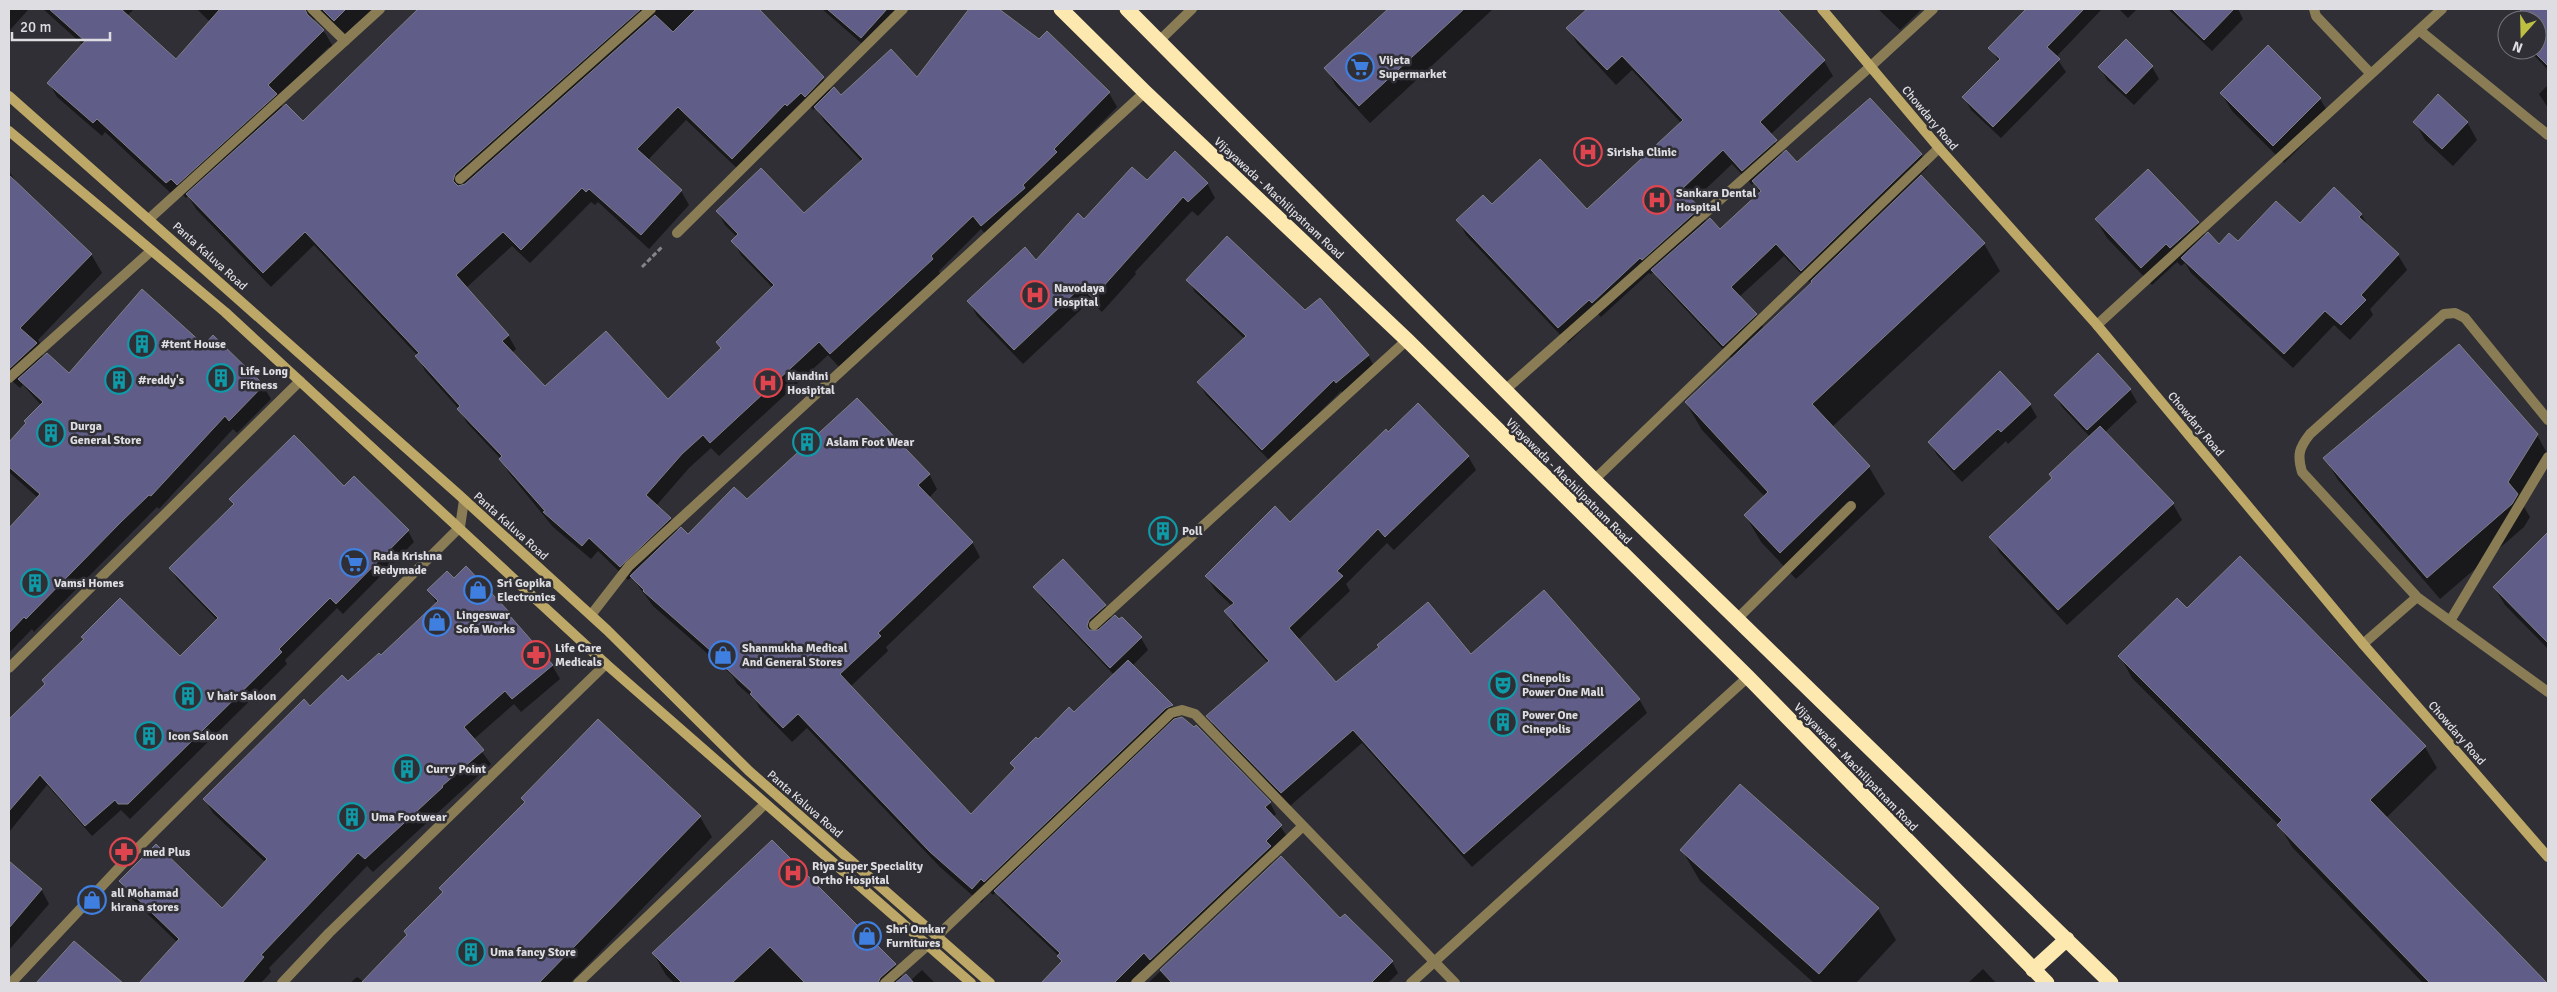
<svg xmlns="http://www.w3.org/2000/svg" width="2557" height="992" font-family="Signika,sans-serif">
	<style>
		.shadow { fill: #0007; fill-rule: evenodd }
		.building { fill: #605e89; stroke: #7e7e86 }
		.lines { fill: none; stroke-linecap: round; stroke-linejoin: round }
		.path { stroke: #85858a; stroke-width: 3; stroke-dasharray: 5 2.5; stroke-linecap: butt }
		.lane { stroke: #8a7d55; stroke-width: 10 }
		.street { stroke: #8a7d55; stroke-width: 10 }
		.secondary { stroke: #bea868; stroke-width: 10 }
		.highway { stroke: #fde9af; stroke-width: 15 }
		.labels { text-anchor: middle; stroke-width: 5; stroke-linejoin: round; paint-order: stroke }
		.poi-label { font-size: 12px; font-weight: bold; fill: #dddde2; stroke: #2f2f35; text-anchor: start }
		.street-label { font-size: 12px; fill: #dddde2; stroke: #2f2f35 }
	</style>
	<rect width="100%" height="100%" fill="#2f2f35"/>
	<path class="shadow" d="M9,9H29L9,31Z
		M43,9H134L127,16L176,60L210,22L197,9H377L346,37L316,18L313,22L325,33L334,48L331,50L329,47L277,98L283,108L303,122L420,9H758L823,78L831,92L841,97L917,79L970,9H997L1039,41L1047,33L1109,93L1117,107L1062,163L1030,199L1032,202L990,239L981,229L939,271L940,274L839,367L828,355L719,456L711,448L689,468L656,506L670,519L678,532L688,536L747,501L929,474L937,489L929,498L972,542L980,557L886,647L888,651L850,687L971,816L1015,769L1012,763L1074,714L1114,675L1042,599L1035,587L1105,606L1112,619L1119,621L1122,618L1141,638L1148,650L1132,666L1172,706L1179,719L1270,803L1276,814L1273,817L1287,836L1272,851L1277,858L1143,983H1045L1063,963L1059,956L1002,902L996,892L993,895L990,892L981,903L940,867L807,728L792,742L760,709L755,700L737,684L732,675L653,606L632,577L628,580L598,551L591,559L553,527L509,473L501,459L467,423L459,409L425,371L418,356L314,245L271,287L196,209L188,196L186,198L180,192L175,197L105,132L102,136L57,97L49,83L83,45ZM810,106L813,110L816,108L824,121L862,162L804,215L717,211L725,225L737,237L733,241L741,255L773,288L717,342L722,350L668,400L545,388L512,353L516,349L508,335L466,288L512,246L530,263L591,202L595,205L598,202L649,249L689,205L681,191L647,161L686,120L741,172ZM731,671L758,695L756,697L734,677Z
		M822,9H903L868,49Z
		M1389,9H1493L1370,123L1336,86L1326,68Z
		M1589,9H1778L1824,61L1833,76L1770,135L1783,154L1797,164L1921,154L1928,167L1920,175L1984,244L2000,271L1832,427L1869,467L1885,494L1796,579L1761,542L1745,515L1765,497L1702,430L1686,403L1732,359L1660,282L1654,272L1651,274L1649,273L1601,317L1598,314L1568,343L1466,235L1458,220L1492,206L1587,211L1681,123L1632,70L1616,85L1577,43L1568,28ZM1732,164L1752,185L1754,183L1760,193L1720,231L1707,222L1692,202ZM1784,256L1809,282L1812,280L1813,283L1749,343L1747,342L1763,327L1756,315L1739,297Z
		M1878,9H1922L1900,30Z
		M2035,9H2102L2056,57L2066,72L2001,138L1971,110L1964,97L1999,62L1990,48L2021,24Z
		M2119,9H2137L2128,18Z
		M2168,9H2238L2243,19L2212,51Z
		M2524,9H2548V70L2529,50H2537V20H2512Z
		M2126,41L2152,67L2159,79L2134,105L2107,80L2100,67Z
		M2548,85V108L2539,94Z
		M2221,93L2320,99L2331,117L2284,163L2232,111Z
		M2415,122H2467L2477,140L2453,166L2425,140Z
		M9,171L18,185L91,254L102,273L38,340L42,346L39,348L44,358L69,375L204,346L263,386L271,399L237,433L233,429L159,509L157,507L34,632L32,629L9,653V529L38,498L9,472V444L41,405L23,385L20,388L11,380L9,383Z
		M2148,171L2198,223L2206,237L2219,245L2239,243L2300,225L2361,214L2369,227L2398,255L2407,270L2370,309L2373,315L2350,340L2334,325L2293,368L2191,273L2185,263L2181,266L2177,262L2152,285L2107,238L2096,220Z
		M1147,182L1207,183L1215,198L1198,216L1192,211L1135,272L1136,274L1102,312L1090,301L1023,364L977,316L969,301L1036,262L1084,220Z
		M1188,280L1305,312L1368,355L1375,368L1344,394L1341,391L1270,461L1206,395L1199,383L1245,339L1195,292Z
		M2130,390L2137,402L2105,432L2173,504L2182,520L2067,625L2000,553L1991,537L2053,479L2090,437L2062,407L2055,395Z
		M2030,405L2037,417L2008,444L2006,441L1962,482L1937,455L1930,443Z
		M1388,434L1468,456L1476,470L1394,550L1387,543L1346,584L1350,591L1298,640L1336,683L1471,655L1639,699L1647,713L1472,867L1362,743L1290,806L1216,730L1208,716L1268,663L1234,626L1226,612L1232,606L1215,590L1206,576L1290,523Z
		M2537,435L2548,455L2521,502L2530,517L2524,527L2440,599L2338,480L2325,458Z
		M344,487L408,531L414,542L343,614L337,608L285,660L287,664L130,819L121,810L92,836L47,785L9,832V720L46,685L180,657L217,620L177,579L171,569L234,506L230,499Z
		M2548,534V649L2505,605L2494,587Z
		M454,579L510,615L516,625L552,665L560,679L521,712L514,704L473,740L491,764L373,872L367,866L269,968L271,972L261,983H141L177,942L129,896L121,882L222,909L266,863L213,813L205,800L310,707L348,683L381,657L437,604L429,590Z
		M2187,610L2425,747L2437,768L2386,818L2545,983H2423L2292,847L2279,825L2132,678L2120,656Z
		M598,720L700,817L712,837L570,983H350L357,977L364,982L408,936L443,893L441,888L525,803L523,798Z
		M772,842L895,965L903,978L910,981L922,970L935,983H674L666,975L653,953Z
		M1682,850L1878,909L1896,940L1856,983H1814L1700,881Z
		M1281,858L1340,920L1345,916L1392,962L1398,973L1388,983H1148Z
		M9,863L41,889L49,904L9,950Z
		M74,942L121,983H39Z
		M1983,969L1996,983H1968Z"/>
	<path class="building" d="M49,9H121L176,59L220,9H305L307,14L324,30L268,85L277,94L177,185L171,179L166,183L97,119L93,123L47,83L85,41Z
		M322,9H346L334,21Z
		M418,9H641L455,174L453,181L458,186L465,184L655,15L673,32L696,9H759L824,77L805,97L801,93L787,106L785,104L732,159L678,107L637,149L682,190L641,235L589,189L586,192L582,188L521,250L503,232L456,275L509,335L502,341L545,386L606,331L668,399L721,348L716,342L774,285L731,241L738,234L716,211L761,168L804,213L863,159L814,107L834,87L841,95L891,49L917,77L969,9H999L1039,39L1047,31L1110,92L1054,149L1057,152L1023,185L1025,188L981,226L973,216L931,256L933,259L830,354L819,342L710,443L703,435L682,454L646,495L671,518L620,567L589,538L582,546L543,512L545,511L499,459L502,456L457,409L460,406L415,356L419,353L308,235L305,232L263,273L186,194L286,104L303,121Z
		M827,9H887L861,38Z
		M1388,9H1464L1359,106L1324,68Z
		M1587,9H1777L1825,60L1760,122L1777,140L1742,171L1723,150L1682,189L1700,208L1642,260L1640,258L1592,303L1589,300L1558,328L1456,220L1483,195L1492,204L1540,159L1587,209L1683,120L1622,56L1607,70L1566,28Z
		M2026,9H2084L2047,47L2060,59L1993,127L1962,97L2000,59L1988,48Z
		M2172,9H2234L2204,40Z
		M2522,9H2548V66L2532,50H2537V20H2511Z
		M2126,39L2153,66L2126,94L2098,67Z
		M2268,45L2321,98L2273,146L2220,93Z
		M2438,94L2468,122L2442,149L2413,122Z
		M1870,98L1922,154L1801,271L1776,244L1731,287L1757,314L1723,346L1651,270L1710,218L1720,229L1761,191L1752,181L1786,150L1797,162Z
		M1175,151L1208,183L1188,202L1183,197L1093,298L1081,287L1014,350L967,301L1025,247L1036,260L1078,213L1084,219L1132,167L1147,180Z
		M2148,169L2199,222L2170,248L2166,244L2141,268L2095,219Z
		M9,175L92,254L20,328L37,343L9,369Z
		M1921,175L1985,243L1812,404L1870,466L1780,553L1744,515L1768,492L1685,402L1812,282L1811,281Z
		M2334,187L2362,214L2359,217L2399,254L2361,295L2366,300L2341,325L2325,311L2284,354L2181,258L2208,232L2219,244L2229,233L2238,241L2276,201L2300,223Z
		M1227,236L1305,310L1320,298L1369,355L1336,383L1334,380L1262,450L1197,382L1246,336L1186,280Z
		M142,289L204,345L213,335L264,385L229,421L225,416L151,496L149,495L120,523L26,619L24,617L9,633V528L40,494L9,467V442L26,423L24,421L43,402L18,379L47,353L69,373Z
		M2459,344L2538,434L2508,482L2518,494L2512,504L2427,578L2323,458Z
		M2098,353L2131,389L2087,430L2054,395Z
		M2000,371L2031,404L2001,432L1998,429L1954,470L1928,442Z
		M857,398L930,474L918,485L973,542L878,633L881,636L840,674L971,814L1015,768L1010,763L1036,737L1038,739L1069,707L1074,712L1128,660L1173,705L1166,708L984,882L981,879L972,889L930,852L798,714L783,728L750,694L752,692L727,669L729,667L643,591L644,590L630,576L681,527L688,534L734,487L747,499Z
		M1418,403L1469,456L1385,537L1378,529L1337,571L1343,576L1289,628L1336,682L1379,647L1377,645L1428,602L1471,654L1544,590L1640,699L1464,854L1353,730L1281,793L1206,716L1269,661L1224,611L1234,603L1205,576L1275,506L1290,522L1386,429L1388,432Z
		M2100,426L2174,503L2058,610L1989,537L2052,478L2049,474Z
		M294,435L344,486L354,476L409,530L336,604L330,598L279,649L282,652L128,804H118L115,800L85,826L40,775L9,811V719L45,684L42,680L84,639L81,637L120,598L180,656L218,618L169,568L234,504L229,499Z
		M2548,532V643L2493,587Z
		M2240,556L2426,746L2370,800L2547,983H2430L2277,825L2282,820L2118,656L2177,598L2187,608Z
		M1063,559L1106,605L1089,620L1087,626L1089,630H1098L1115,615L1119,619L1122,617L1142,637L1110,668L1033,587Z
		M466,566L511,614L510,616L553,665L512,699L505,691L464,727L484,750L442,786L443,787L365,859L358,853L261,955L264,957L242,983H139L179,939L119,881L156,844L222,908L267,859L203,799L304,699L310,706L342,675L348,681L379,653L381,655L438,601L427,590L447,571L454,578Z
		M1182,717L1194,727L1196,725L1271,802L1265,807L1282,825L1266,841L1271,846L1150,960L1144,953L1114,983H1041L1062,961L1057,956L1060,953L994,891L1174,719Z
		M598,719L701,816L539,983H361L407,935L404,931L443,892L439,888L525,802L521,798Z
		M1740,784L1879,908L1819,974L1680,850Z
		M772,840L896,964L880,978L878,983H805L770,947L732,983H682L652,953Z
		M1281,856L1340,918L1345,914L1393,961L1371,983H1172L1160,970Z
		M9,861L42,889L9,928Z
		M74,941L123,983H36Z
		M906,974L914,983H895Z"/>
	<g class="lines">
		<path class="path" d="M642,267L662,247"/>
		<path class="lane" d="M312,9L345,41
			M1736,620L1851,506"/>
		<path class="street" d="M2314,9L2316,16L2371,74
			M2419,30L2548,135
			M1159,41L1192,9
			M460,179L651,9
			M149,219L380,9
			M677,233L903,9
			M2097,325L2442,9
			M9,378L151,251
			M1504,391L1871,66L1933,9
			M2548,420L2465,318L2455,313L2444,314L2310,434C2299,448 2297,455 2302,472L2417,597L2548,692
			M1594,480L1939,148
			M591,615L629,566L1145,92
			M2450,621L2548,457
			M1094,625L1407,340
			M2363,644L2417,597
			M9,668L300,381
			M936,937L1171,713L1182,710L1195,714L1455,983
			M11,983L131,855L460,527L464,500
			M282,983L329,933L606,664
			M578,983L765,804
			M885,983L928,945
			M1136,983L1303,826
			M1411,983L1748,677"/>
		<path class="secondary" d="M1822,9L1939,148L2097,325L2363,644L2548,857
			M9,96L458,494L607,630L749,771L990,983
			M9,131L225,312L606,664L971,983"/>
		<path class="highway" d="M1061,9L1145,92L1407,340L1748,677L2047,983
			M1127,9L1594,480L2111,983
			M2033,970L2067,939"/>
	</g>
	<defs>
		<symbol id="supermarket-ring" viewBox="-11 -11 22 22"><circle r="9.5" fill="#2f2f35" stroke="#3f7fe0" stroke-width="1.5"/><path d="M-6-5.5h2.5l.6 2H6L4.5 2H-2.5L-4.4-4H-6ZM-1.5 3.2a1.3 1.3 0 1 0 .1 0ZM3 3.2a1.3 1.3 0 1 0 .1 0Z" fill="#3f7fe0"/></symbol>
		<symbol id="hospital-ring" viewBox="-11 -11 22 22"><circle r="9.5" fill="#2f2f35" stroke="#e0444e" stroke-width="1.5"/><path d="M-5-5h3v3.5h4V-5h3V5h-3V1.5h-4V5h-3Z" fill="#e0444e"/></symbol>
		<symbol id="building-ring" viewBox="-11 -11 22 22"><circle r="9.5" fill="#2f2f35" stroke="#0f9aa8" stroke-width="1.5"/><path d="M-4-6H4V6H1V3H-1V6H-4ZM-2.5-4.3h1.7v1.8h-1.7ZM.8-4.3h1.7v1.8H.8ZM-2.5-1h1.7V.8h-1.7ZM.8-1h1.7V.8H.8Z" fill="#0f9aa8"/></symbol>
		<symbol id="shop-ring" viewBox="-11 -11 22 22"><circle r="9.5" fill="#2f2f35" stroke="#3f7fe0" stroke-width="1.5"/><path d="M-5-2.5h2.3a2.7 3.5 0 0 1 5.4 0H5L5.5 6h-11ZM-1.5-2.5h3a1.5 2.3 0 0 0-3 0Z" fill="#3f7fe0"/></symbol>
		<symbol id="pharmacy-ring" viewBox="-11 -11 22 22"><circle r="9.5" fill="#2f2f35" stroke="#e0444e" stroke-width="1.5"/><path d="M-2-6h4v4h4v4h-4v4h-4v-4h-4v-4h4Z" fill="#e0444e"/></symbol>
		<symbol id="theatre-ring" viewBox="-11 -11 22 22"><circle r="9.5" fill="#2f2f35" stroke="#0f9aa8" stroke-width="1.5"/><path d="M-5-5.5Q0-4 5-5.5V0Q5 5 0 6Q-5 5-5 0ZM-3.3-2.5H-1v1.5H-3.3ZM1-2.5H3.3v1.5H1ZM-2.8 1Q0 5.5 2.8 1Z" fill="#0f9aa8"/></symbol>
	</defs>
	<g fill-rule="evenodd">
		<use href="#supermarket-ring" x="1344" y="51" width="32" height="32"/>
		<use href="#hospital-ring" x="1572" y="136" width="32" height="32"/>
		<use href="#hospital-ring" x="1641" y="184" width="32" height="32"/>
		<use href="#hospital-ring" x="1019" y="279" width="32" height="32"/>
		<use href="#building-ring" x="126" y="328" width="32" height="32"/>
		<use href="#building-ring" x="205" y="362" width="32" height="32"/>
		<use href="#building-ring" x="103" y="364" width="32" height="32"/>
		<use href="#hospital-ring" x="752" y="367" width="32" height="32"/>
		<use href="#building-ring" x="35" y="417" width="32" height="32"/>
		<use href="#building-ring" x="791" y="426" width="32" height="32"/>
		<use href="#building-ring" x="1147" y="515" width="32" height="32"/>
		<use href="#supermarket-ring" x="338" y="547" width="32" height="32"/>
		<use href="#building-ring" x="19" y="567" width="32" height="32"/>
		<use href="#shop-ring" x="462" y="574" width="32" height="32"/>
		<use href="#shop-ring" x="421" y="606" width="32" height="32"/>
		<use href="#pharmacy-ring" x="520" y="639" width="32" height="32"/>
		<use href="#shop-ring" x="707" y="639" width="32" height="32"/>
		<use href="#theatre-ring" x="1487" y="669" width="32" height="32"/>
		<use href="#building-ring" x="172" y="680" width="32" height="32"/>
		<use href="#building-ring" x="1487" y="706" width="32" height="32"/>
		<use href="#building-ring" x="133" y="720" width="32" height="32"/>
		<use href="#building-ring" x="391" y="753" width="32" height="32"/>
		<use href="#building-ring" x="336" y="801" width="32" height="32"/>
		<use href="#pharmacy-ring" x="108" y="836" width="32" height="32"/>
		<use href="#hospital-ring" x="777" y="857" width="32" height="32"/>
		<use href="#shop-ring" x="76" y="884" width="32" height="32"/>
		<use href="#shop-ring" x="851" y="920" width="32" height="32"/>
		<use href="#building-ring" x="455" y="936" width="32" height="32"/>
	</g>
	<g class="labels">
		<g class="poi-label">
			<text x="1379" y="64">Vijeta<tspan x="1379" dy="14">Supermarket</tspan></text>
			<text x="1607" y="156">Sirisha Clinic</text>
			<text x="1676" y="197">Sankara Dental<tspan x="1676" dy="14">Hospital</tspan></text>
			<text x="1054" y="292">Navodaya<tspan x="1054" dy="14">Hospital</tspan></text>
			<text x="161" y="348">#tent House</text>
			<text x="240" y="375">Life Long<tspan x="240" dy="14">Fitness</tspan></text>
			<text x="787" y="380">Nandini<tspan x="787" dy="14">Hosipital</tspan></text>
			<text x="138" y="384">#reddy's</text>
			<text x="70" y="430">Durga<tspan x="70" dy="14">General Store</tspan></text>
			<text x="826" y="446">Aslam Foot Wear</text>
			<text x="1182" y="535">Poll</text>
			<text x="373" y="560">Rada Krishna<tspan x="373" dy="14">Redymade</tspan></text>
			<text x="54" y="587">Vamsi Homes</text>
			<text x="497" y="587">Sri Gopika<tspan x="497" dy="14">Electronics</tspan></text>
			<text x="456" y="619">Lingeswar<tspan x="456" dy="14">Sofa Works</tspan></text>
			<text x="555" y="652">Life Care<tspan x="555" dy="14">Medicals</tspan></text>
			<text x="742" y="652">Shanmukha Medical<tspan x="742" dy="14">And General Stores</tspan></text>
			<text x="1522" y="682">Cinepolis<tspan x="1522" dy="14">Power One Mall</tspan></text>
			<text x="207" y="700">V hair Saloon</text>
			<text x="1522" y="719">Power One<tspan x="1522" dy="14">Cinepolis</tspan></text>
			<text x="168" y="740">Icon Saloon</text>
			<text x="426" y="773">Curry Point</text>
			<text x="371" y="821">Uma Footwear</text>
			<text x="143" y="856">med Plus</text>
			<text x="812" y="870">Riya Super Speciality<tspan x="812" dy="14">Ortho Hospital</tspan></text>
			<text x="111" y="897">all Mohamad<tspan x="111" dy="14">kirana stores</tspan></text>
			<text x="886" y="933">Shri Omkar<tspan x="886" dy="14">Furnitures</tspan></text>
			<text x="490" y="956">Uma fancy Store</text>
		</g>
		<g class="street-label">
			<text transform="translate(1930 118) rotate(50)" y="4">Chowdary Road</text>
			<text transform="translate(1279 198) rotate(43)" y="4">Vijayawada - Machilipatnam Road</text>
			<text transform="translate(210 256) rotate(42)" y="4">Panta Kaluva Road</text>
			<text transform="translate(2196 424) rotate(50)" y="4">Chowdary Road</text>
			<text transform="translate(1569 481) rotate(45)" y="4">Vijayawada - Machilipatnam Road</text>
			<text transform="translate(511 526) rotate(42)" y="4">Panta Kaluva Road</text>
			<text transform="translate(2457 733) rotate(49)" y="4">Chowdary Road</text>
			<text transform="translate(1856 767) rotate(46)" y="4">Vijayawada - Machilipatnam Road</text>
			<text transform="translate(805 804) rotate(41)" y="4">Panta Kaluva Road</text>
		</g>
	</g>
	<rect width="2557" height="992" fill="none" stroke="#dddde2" stroke-width="20"/>
	<g transform="translate(2522 35) rotate(200)"><circle r="24" fill="#2f2f35" stroke="#75757a"/>
	<path d="M0-4L9 19L0 12L-9 19Z" fill="#bebf42"/>
	<text y="-8" font-size="14" font-weight="bold" text-anchor="middle" fill="#dddde2">N</text>
	</g>
	<path d="M12 32v8h98v-8" fill="none" stroke="#dddde2" stroke-width="2.5"/>
	<text x="20" y="32" font-size="15" fill="#dddde2" stroke="#2f2f35" stroke-width="4" paint-order="stroke">20 m</text>
</svg>
